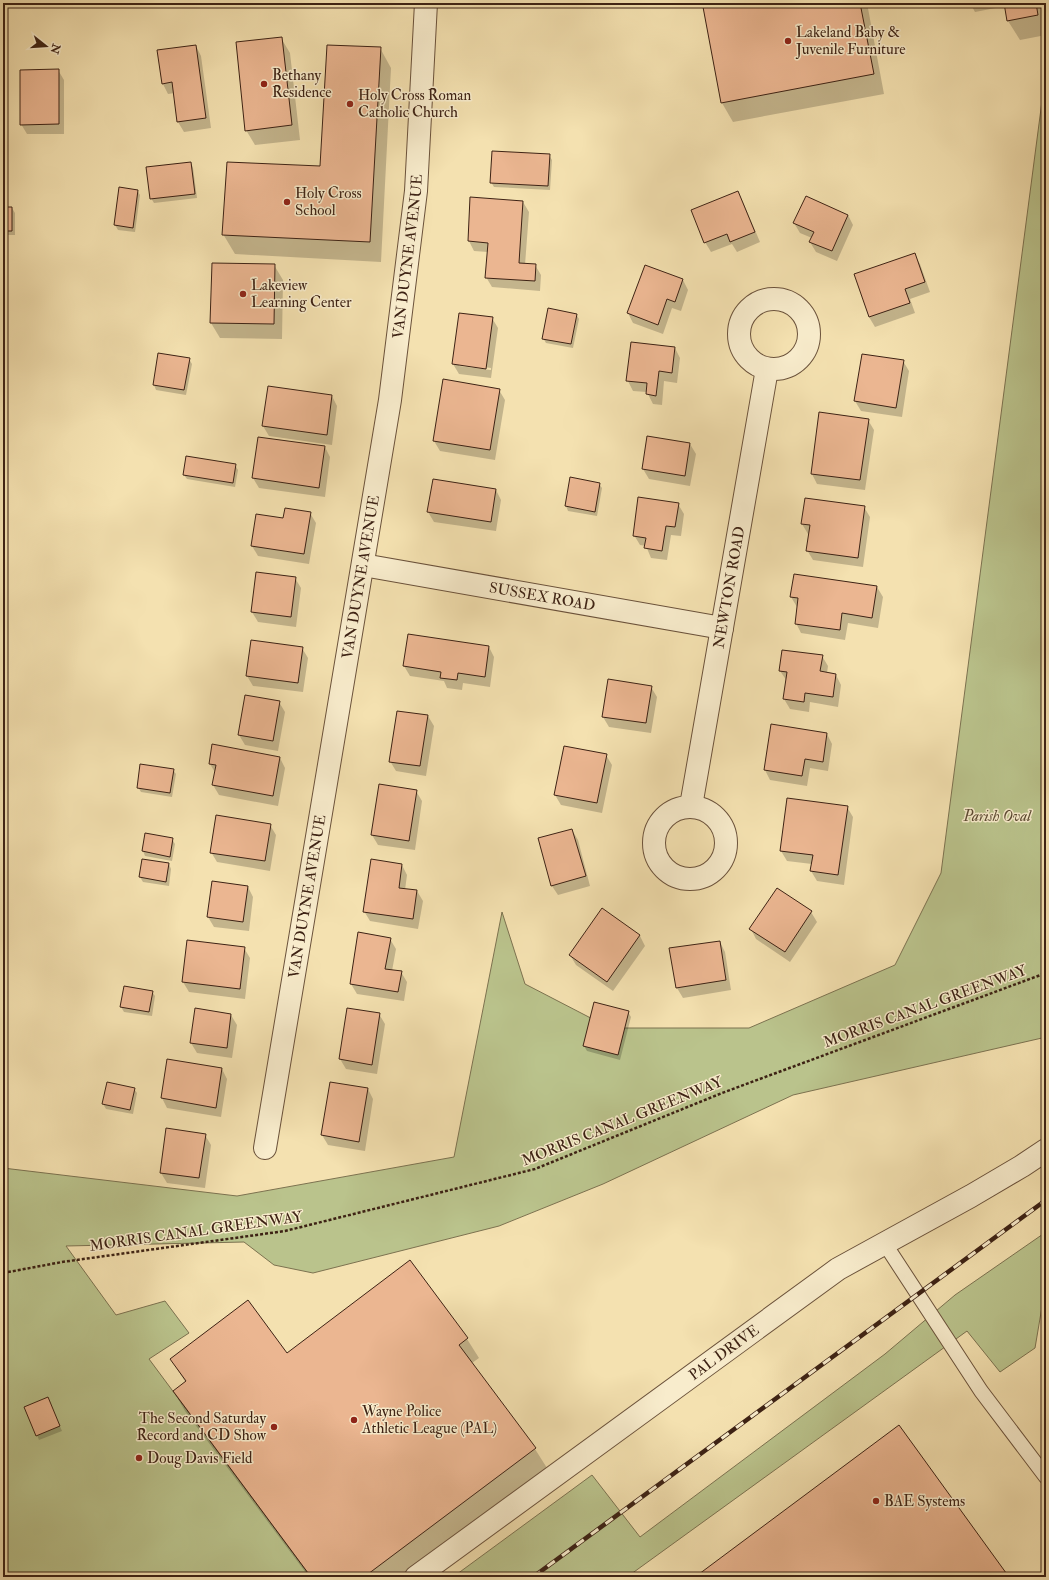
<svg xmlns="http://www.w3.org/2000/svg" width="1049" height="1580" font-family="'IM FELL Double Pica',serif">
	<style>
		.green { fill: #bac38c; stroke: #7c7250 }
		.shadow { fill: #0003; fill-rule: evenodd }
		.building { fill: #ebb691; stroke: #3d2214 }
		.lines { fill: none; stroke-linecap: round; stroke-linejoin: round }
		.lane-casing { stroke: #6b523b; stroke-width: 16 }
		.street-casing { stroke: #6b523b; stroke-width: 24 }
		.path { stroke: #3d2214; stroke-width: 2.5; stroke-dasharray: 3 2; stroke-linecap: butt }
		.lane { stroke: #f8eccc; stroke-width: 14 }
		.street { stroke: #f8eccc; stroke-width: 22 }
		.rail-casing { stroke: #3d2214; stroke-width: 4.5 }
		.rail { stroke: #f8eccc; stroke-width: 3; stroke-dasharray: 9; stroke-linecap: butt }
		.poi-dot { fill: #8f2418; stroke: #f8eccc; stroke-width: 1.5 }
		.labels { text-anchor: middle; stroke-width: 3; stroke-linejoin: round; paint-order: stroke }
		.poi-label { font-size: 15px; fill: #3d2214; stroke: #f8eccc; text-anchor: start }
		.street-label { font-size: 15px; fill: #3d2214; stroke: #f8eccc }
		.park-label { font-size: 15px; font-style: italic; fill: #5c4a32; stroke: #f8eccc }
	</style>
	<rect width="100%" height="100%" fill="#f4e1b0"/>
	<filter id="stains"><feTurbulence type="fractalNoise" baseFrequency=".005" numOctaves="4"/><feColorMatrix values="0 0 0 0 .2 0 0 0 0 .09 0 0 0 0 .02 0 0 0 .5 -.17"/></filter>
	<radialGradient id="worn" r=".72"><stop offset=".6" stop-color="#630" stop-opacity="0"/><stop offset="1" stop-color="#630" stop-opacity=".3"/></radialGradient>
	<path class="green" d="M1042,101H1046V1035L1042,1038L793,1095L603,1184L499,1226L313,1273L274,1265L244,1242L66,1246L116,1315L165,1301L189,1333L149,1359L311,1577H3V1168L237,1196L454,1157L502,912L525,984L610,1028H749L895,965L941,873Z
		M1046,1232V1283L1035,1348L1000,1372L967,1331L627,1577H453L592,1475L640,1537L885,1354L955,1295Z"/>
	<path class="shadow" d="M730,3H867L884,94L733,122L722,103Z
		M970,3H1043L1046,18V35L1020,40L1008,21L1006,6L975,12Z
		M281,38L290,53L300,140L255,145L246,130Z
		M196,46L201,56L211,128L184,132L178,122L175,93L168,94L163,84Z
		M380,48L391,68L381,262L235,254L223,234L321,168Z
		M58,70L64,80V134H27L21,124Z
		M549,155L552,160L550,190L494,187L491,182Z
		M191,163L193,168L197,198L154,203L151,198Z
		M137,190L140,195L135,232L118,230L115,225Z
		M738,192L743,202L760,242L737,252L732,244L711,252L705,242Z
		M471,198L523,202L529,212L525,265H535L541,275L540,291L492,287L486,277L488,252L474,251L469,241Z
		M3,208H12L15,213V235H3Z
		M848,215L853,225L837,261L816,252L810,242L812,238L800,233L794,223Z
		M914,254L920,264L930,292L910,299L915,313L875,327L869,317L855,275Z
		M274,265L283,280L282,339L220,338L211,323Z
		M645,267L683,280L688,290L681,311L672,308L663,334L633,323L628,313Z
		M576,314L579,319L573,348L546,343L543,338Z
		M492,318L498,328L491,378L459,374L453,364ZM459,364L491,368V370L459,366Z
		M675,348L680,358L677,383L664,381L662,405L653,404L647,392L633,391L628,381Z
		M189,359L192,364L186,395L156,390L154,385Z
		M903,361L909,371L902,417L861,411L855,401Z
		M443,381L499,390L505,400L495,460L440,451L434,441Z
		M332,396L337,406L332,445L269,436L263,426Z
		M868,420L874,430L865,490L817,484L812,474Z
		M648,437L690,444L696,454L690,486L649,479L643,469Z
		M259,438L325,447L330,457L325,497L259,488L253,478Z
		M235,465L238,470L235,487L187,479L184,475Z
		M599,484L602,488L597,516L568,511L566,506Z
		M496,490L501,500L496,531L434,522L428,512Z
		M678,504L684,514L681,536L671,535L667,560L651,558L646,546L640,545L634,535Z
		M864,507L870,517L863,567L813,560L807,550L810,534H808L802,524Z
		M310,513L316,523L309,564L258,556L252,546Z
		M295,578L301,588L296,627L258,622L252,612Z
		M877,587L883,597L878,628L848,623L845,640L801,633L796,623L797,607L791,597Z
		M489,647L494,657L490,687L463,683L462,690L447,688L444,681L410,676L404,666Z
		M302,648L308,658L303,692L253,686L247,676Z
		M822,656L828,666L827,673L836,675L841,685L838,707L810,702L809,712L790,709L784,699L787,681L780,671Z
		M651,687L657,697L651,733L609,727L603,717Z
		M246,697L279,702L285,712L278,751L245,745L239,735Z
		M428,716L434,726L426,776L396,771L390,761Z
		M772,725L827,734L832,744L828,771L810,768L807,786L770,780L765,770Z
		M606,755L612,765L602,813L561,805L555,795Z
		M280,758L285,768L278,806L219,795L213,785L216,774L210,764Z
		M173,770L176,774L172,797L141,792L138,787Z
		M416,791L422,801L415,850L378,845L372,835Z
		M847,807L853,817L844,885L817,881L811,871L812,864L787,861L781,851Z
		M270,825L276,835L270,871L217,862L211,852Z
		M572,830L578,840L590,886L558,895L552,886Z
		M172,839L175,844L172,861L145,856L143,851Z
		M169,864L171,869L169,886L143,882L140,877Z
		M402,865L407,875L405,890L417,891L423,901L418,929L370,921L364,911Z
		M248,887L253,897L249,931L214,927L208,917Z
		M602,909L640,936L645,946L613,991L576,965L570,955Z
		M811,912L817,922L790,962L756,939L751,929Z
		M390,939L396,949L392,971L401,972L407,982L404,1001L357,994L351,984Z
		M720,942L725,952L731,990L683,998L677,988L671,949Z
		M244,948L250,958L245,999L189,992L183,982Z
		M152,992L155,996L152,1016L124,1012L121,1007Z
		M595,1004L628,1012L631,1017L620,1060L587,1051L584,1046Z
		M348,1009L379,1014L385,1024L377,1074L346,1069L340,1059Z
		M231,1015L237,1025L232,1058L197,1053L191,1043Z
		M222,1069L227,1079L221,1117L167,1108L162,1098Z
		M134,1089L137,1093L133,1114L106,1109L103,1104Z
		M368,1089L373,1099L365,1151L328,1145L322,1135Z
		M205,1135L211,1145L205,1188L167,1183L161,1173Z
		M410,1262L467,1339L479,1358L472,1363L535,1449L547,1468L401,1577H309L185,1411L174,1392L186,1383L171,1359L287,1354Z
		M48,1399L62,1431L39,1440L37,1435Z"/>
	<path class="building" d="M725,3H860L874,74L721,103L703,7Z
		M1004,3H1036L1038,15L1007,21Z
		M282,37L292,125L245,131L236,42Z
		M196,45L206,118L177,122L172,82L162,84L157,50Z
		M327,45L381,47L370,242L222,235L227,162L320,166Z
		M59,69V124L20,125V70Z
		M492,151L550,154L548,186L490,183Z
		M191,162L195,194L150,199L146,167Z
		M119,187L138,190L133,228L114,225Z
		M738,191L755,232L730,242L727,234L704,243L691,210Z
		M806,196L848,215L832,251L809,242L814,232L793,223Z
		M470,197L523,201L519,263L536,264L535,281L485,278L488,243L468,241Z
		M3,207H12V231H3Z
		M915,253L925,282L905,289L910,303L869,317L854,274Z
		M212,263L275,264L274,324L210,323Z
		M645,265L683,279L675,302L667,299L658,325L627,313Z
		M548,308L577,314L571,344L542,339Z
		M459,313L493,317L486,369L452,364Z
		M631,342L675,347L672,373L659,371L656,396L646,394L647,383L626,381Z
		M158,353L190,358L184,390L153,385Z
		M862,354L904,360L896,408L854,401Z
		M443,379L500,389L490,450L433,441Z
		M268,386L332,395L327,435L262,426Z
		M819,412L869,419L860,480L811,474Z
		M647,436L690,443L685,476L642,469Z
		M258,437L325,446L319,488L252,478Z
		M186,456L236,464L233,483L183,475Z
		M570,477L600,483L595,512L565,506Z
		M433,479L496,489L491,522L427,512Z
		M638,497L679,503L675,527L666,526L662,551L644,548L646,538L633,536Z
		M805,498L865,506L858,558L806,551L810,525L801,524Z
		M285,508L311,512L304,554L251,546L256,514L283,518Z
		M256,572L296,577L291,617L251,612Z
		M794,574L877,586L872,618L842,613L840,630L795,624L798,598L790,597Z
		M408,634L489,646L485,677L458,673L457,680L440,678L441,672L403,666Z
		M251,640L303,647L298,683L246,676Z
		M782,650L823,655L820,671L836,674L833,697L805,693L804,702L783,699L787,672L779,671Z
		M608,679L652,686L646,723L602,717Z
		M245,695L280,701L273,741L238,735Z
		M397,711L428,715L420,766L389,762Z
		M771,724L827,733L823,762L805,759L802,776L764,770Z
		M212,744L280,757L273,796L212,785L216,765L209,764Z
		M564,746L607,754L597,803L554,795Z
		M140,764L174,769L170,793L137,788Z
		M379,784L417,790L409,841L371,835Z
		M787,798L848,806L838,875L810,871L813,855L780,851Z
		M216,815L271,824L265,861L210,853Z
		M572,829L586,876L551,886L538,838Z
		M145,833L173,838L170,857L142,851Z
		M142,859L169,863L166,882L139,877Z
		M371,859L402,864L399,888L417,890L413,919L363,912Z
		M212,881L248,886L243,922L207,917Z
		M777,888L812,911L785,952L749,929Z
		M602,908L640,935L607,982L569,955Z
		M358,932L391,938L385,969L402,971L398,992L350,984Z
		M187,940L245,947L240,989L182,982Z
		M720,941L726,980L676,988L669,948Z
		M124,986L153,991L149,1012L120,1007Z
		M594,1002L629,1011L618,1055L583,1046Z
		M195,1008L231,1014L227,1048L190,1043Z
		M347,1008L380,1013L372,1065L339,1059Z
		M167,1059L222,1068L216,1108L161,1098Z
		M107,1082L135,1088L130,1110L102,1104Z
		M330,1082L368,1088L359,1142L321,1135Z
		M166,1128L206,1134L199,1178L160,1173Z
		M410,1260L468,1338L459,1345L536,1448L364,1577H311L173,1391L186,1381L170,1359L248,1300L287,1353Z
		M48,1397L60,1426L36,1436L24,1407Z
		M899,1425L1009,1577H695Z"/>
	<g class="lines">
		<defs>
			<path id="lane" d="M885,1244L981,1391L1046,1477"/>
			<g id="street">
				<circle cx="774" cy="334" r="35"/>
				<path id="s1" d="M363,565L722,628"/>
				<path id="s2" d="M691,806L767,369"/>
				<circle cx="690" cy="843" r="36"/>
				<path id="s3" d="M265,1148L390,400L416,191L426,3"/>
				<path id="s4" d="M416,1577L838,1269L971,1196L1022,1166L1046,1150"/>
			</g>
		</defs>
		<use href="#lane" class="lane-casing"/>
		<use href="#street" class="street-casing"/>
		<path class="path" d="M3,1273L62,1262L285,1231L535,1169L722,1093L1046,973"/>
		<use href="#lane" class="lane"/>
		<use href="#street" class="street"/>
		<defs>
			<path id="rail" d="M533,1577L1046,1200"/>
		</defs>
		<use href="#rail" class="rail-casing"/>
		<use href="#rail" class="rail"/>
	</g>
	<g class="poi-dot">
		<circle cx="788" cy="41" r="4"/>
		<circle cx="264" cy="84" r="4"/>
		<circle cx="350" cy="104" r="4"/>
		<circle cx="287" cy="202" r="4"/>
		<circle cx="243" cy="294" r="4"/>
		<circle cx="354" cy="1420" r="4"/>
		<circle cx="274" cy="1427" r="4"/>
		<circle cx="139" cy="1458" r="4"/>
		<circle cx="876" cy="1501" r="4"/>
	</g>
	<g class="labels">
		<g class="poi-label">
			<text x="796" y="37">Lakeland Baby &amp;<tspan x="796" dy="17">Juvenile Furniture</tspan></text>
			<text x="272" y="80">Bethany<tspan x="272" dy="17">Residence</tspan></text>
			<text x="358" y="100">Holy Cross Roman<tspan x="358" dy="17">Catholic Church</tspan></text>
			<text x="295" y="198">Holy Cross<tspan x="295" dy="17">School</tspan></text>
			<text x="251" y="290">Lakeview<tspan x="251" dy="17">Learning Center</tspan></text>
			<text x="362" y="1416">Wayne Police<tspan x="362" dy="17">Athletic League (PAL)</tspan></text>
			<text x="266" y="1423" text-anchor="end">The Second Saturday<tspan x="266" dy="17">Record and CD Show</tspan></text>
			<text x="147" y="1463">Doug Davis Field</text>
			<text x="884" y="1506">BAE Systems</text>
		</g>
		<g class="street-label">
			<text dy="5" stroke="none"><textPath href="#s3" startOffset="903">VAN DUYNE AVENUE</textPath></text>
			<text dy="5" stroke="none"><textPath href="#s3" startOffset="579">VAN DUYNE AVENUE</textPath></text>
			<text dy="5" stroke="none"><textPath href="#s2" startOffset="222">NEWTON ROAD</textPath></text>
			<text dy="5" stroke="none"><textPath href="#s1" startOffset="182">SUSSEX ROAD</textPath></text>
			<text dy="5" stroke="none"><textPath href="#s3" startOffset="255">VAN DUYNE AVENUE</textPath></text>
			<text transform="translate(925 1006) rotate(-20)" y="5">MORRIS CANAL GREENWAY</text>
			<text transform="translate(622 1121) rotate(-22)" y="5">MORRIS CANAL GREENWAY</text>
			<text transform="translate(196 1231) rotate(-8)" y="5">MORRIS CANAL GREENWAY</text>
			<text dy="5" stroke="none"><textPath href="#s4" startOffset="381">PAL DRIVE</textPath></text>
		</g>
		<g class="park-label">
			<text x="997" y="821">Parish Oval</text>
		</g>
	</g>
	<rect width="1049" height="1580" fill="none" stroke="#f4e1b0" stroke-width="16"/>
	<rect x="4" y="4" width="1041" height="1572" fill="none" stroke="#3d2214" stroke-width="2"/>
	<rect x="8" y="8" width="1033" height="1564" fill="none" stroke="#3d2214"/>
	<g transform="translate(46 46) rotate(107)" stroke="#f8eccc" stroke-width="3" paint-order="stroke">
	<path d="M0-3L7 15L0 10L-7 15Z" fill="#3d2214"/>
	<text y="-6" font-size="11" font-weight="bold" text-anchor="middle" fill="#3d2214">N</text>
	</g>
	<rect width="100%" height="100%" filter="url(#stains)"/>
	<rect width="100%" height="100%" fill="url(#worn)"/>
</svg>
